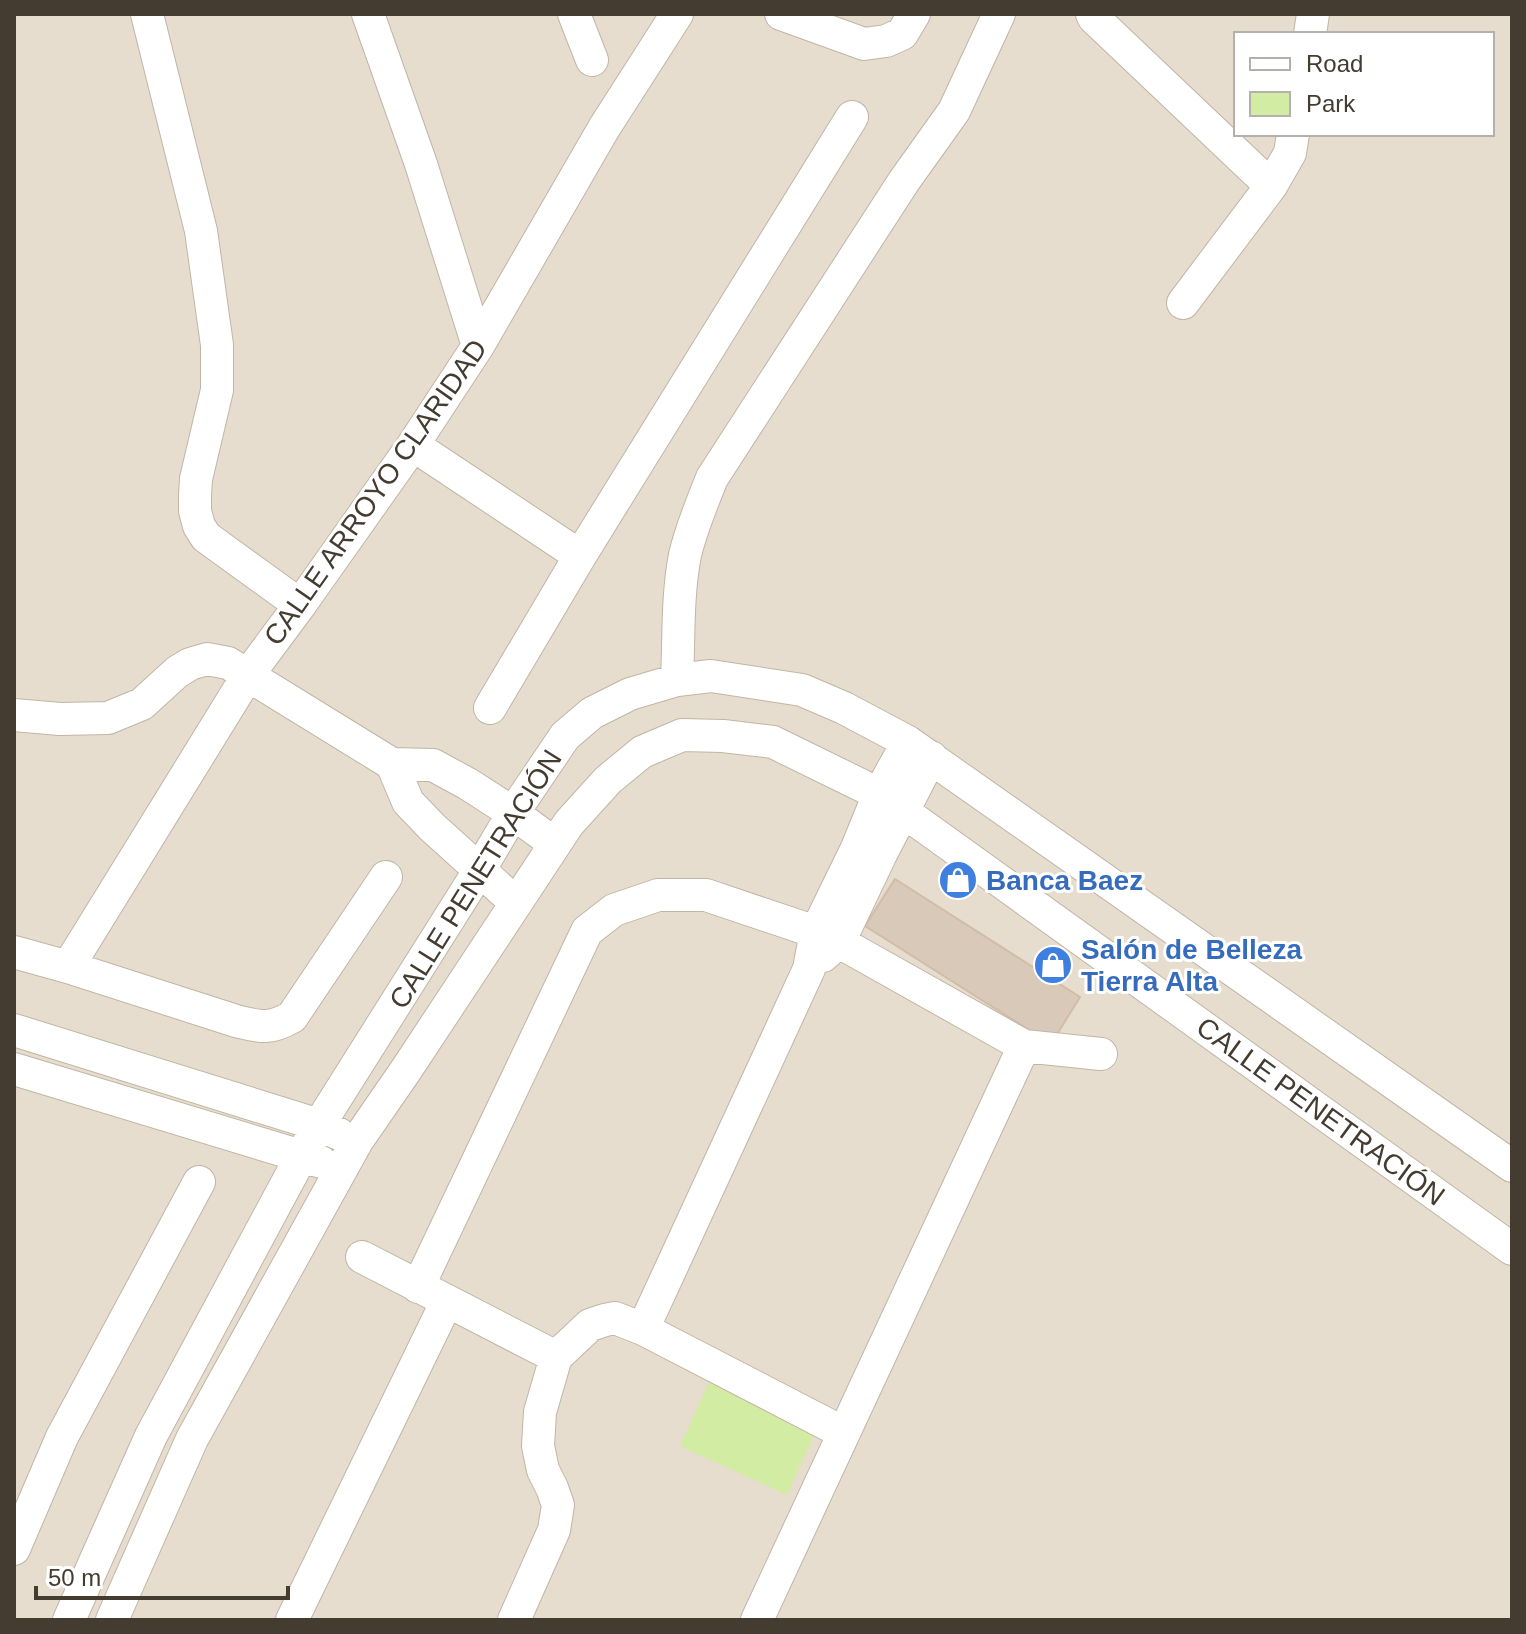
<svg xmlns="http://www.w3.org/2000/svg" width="1526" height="1634" font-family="Arial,sans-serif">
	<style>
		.residential { fill: #e7ddce; fill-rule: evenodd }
		.green { fill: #d2eca3 }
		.building { fill: #d8c9b8; stroke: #d1bda7; stroke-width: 2 }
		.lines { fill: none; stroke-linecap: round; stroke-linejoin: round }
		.minor-casing { stroke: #c1b5a5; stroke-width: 34 }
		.minor { stroke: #fff; stroke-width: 32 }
		.labels { text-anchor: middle; stroke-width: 6; stroke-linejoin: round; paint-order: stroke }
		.street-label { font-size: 28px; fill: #443b31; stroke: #fff }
		.shop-label { font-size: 28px; font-weight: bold; fill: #366cbe; stroke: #fff; text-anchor: start }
	</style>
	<rect width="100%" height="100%" fill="#f3ece0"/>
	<path class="residential" d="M14,14H1512V1620H14ZM1236,34H1492V134H1236Z"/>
	<path class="green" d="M709,1382L816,1431L787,1495L680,1446Z"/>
	<path class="building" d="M895,879L1080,997L1051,1044L865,926Z"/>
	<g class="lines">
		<defs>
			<path id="minor" d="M147,14L201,231L217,345V390L196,479L195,496V511L199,526L206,537L300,605
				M368,14L421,164L478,346
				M574,14L592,60
				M781,14L864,44L886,41L902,34L914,14
				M1092,14L1094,18L1271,186
				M1310,34L1313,14
				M1183,303L1271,186L1290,153L1293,134
				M413,445L580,556
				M677,680C679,639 677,596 685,555C691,529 702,503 712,478L904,181L954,111L999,14
				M490,708L580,556L852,117
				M14,715L60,719L108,718L142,704L177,672L190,664L207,659L228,663L392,764L433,765L468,784L513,813L555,844
				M392,764L408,802L432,827L516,903
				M14,952L68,967L236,1021C261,1027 269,1030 292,1017L386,877
				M823,956L839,942L880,856L931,757
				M68,967L248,675L300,605L413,445L478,346L604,128L677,14
				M14,1030L319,1125L339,1134
				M14,1069L321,1162
				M362,1257L556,1357
				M418,1287L587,931L614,910L658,895H706L816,932L839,942L1024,1046L1101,1054
				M643,1329L809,969L816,932L857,848L879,794L908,742
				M14,1549L62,1437L199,1182
				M69,1620L151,1436L302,1155L319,1125L479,871L513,813L565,736L592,713L630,694L677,680L711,676L802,690L844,708L908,742L1512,1166
				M112,1620L192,1439L357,1141L406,1070L569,823L608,780L642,752L682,735L723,736L773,742L879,794L1512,1249
				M292,1620L447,1301
				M514,1620L554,1530L558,1505L552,1488L543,1470L538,1446L540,1412L556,1357L590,1325L605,1320L615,1318L643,1329L844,1433
				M757,1620L1024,1046"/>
		</defs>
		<use href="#minor" class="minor-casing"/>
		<use href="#minor" class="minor"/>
	</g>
	<defs>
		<symbol id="shop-disc" viewBox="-11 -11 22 22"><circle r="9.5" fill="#3f7fe0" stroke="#fff"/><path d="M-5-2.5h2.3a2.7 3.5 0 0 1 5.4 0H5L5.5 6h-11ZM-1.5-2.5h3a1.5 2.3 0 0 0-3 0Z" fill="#fff"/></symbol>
	</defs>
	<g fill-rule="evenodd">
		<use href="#shop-disc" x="936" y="858" width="44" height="44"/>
		<use href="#shop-disc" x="1031" y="943" width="44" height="44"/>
	</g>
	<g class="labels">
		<g class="street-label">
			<text transform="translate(375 492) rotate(-55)" y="10">CALLE ARROYO CLARIDAD</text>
			<text transform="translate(475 879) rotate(-58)" y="10">CALLE PENETRACIÓN</text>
			<text transform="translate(1321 1111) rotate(36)" y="10">CALLE PENETRACIÓN</text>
		</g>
		<g class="shop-label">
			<text x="986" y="890">Banca Baez</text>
			<text x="1081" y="959">Salón de Belleza<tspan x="1081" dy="32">Tierra Alta</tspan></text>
		</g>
	</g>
	<rect width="1526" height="1634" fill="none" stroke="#443b31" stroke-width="32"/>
	<rect x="1234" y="32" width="260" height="104" fill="#ffffff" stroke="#b4b1ad" stroke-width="2"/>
	<rect x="1250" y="58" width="40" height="12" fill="#ffffff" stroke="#b4b1ad" stroke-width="2"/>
	<text x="1306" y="72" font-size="24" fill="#443b31">Road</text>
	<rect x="1250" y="92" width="40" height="24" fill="#d2eca3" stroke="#b4b1ad" stroke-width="2"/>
	<text x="1306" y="112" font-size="24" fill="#443b31">Park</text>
	<path d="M36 1586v12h252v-12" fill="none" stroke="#443b31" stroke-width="4"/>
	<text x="48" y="1586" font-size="24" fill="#443b31" stroke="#ffffff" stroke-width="6" paint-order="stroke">50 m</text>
</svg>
